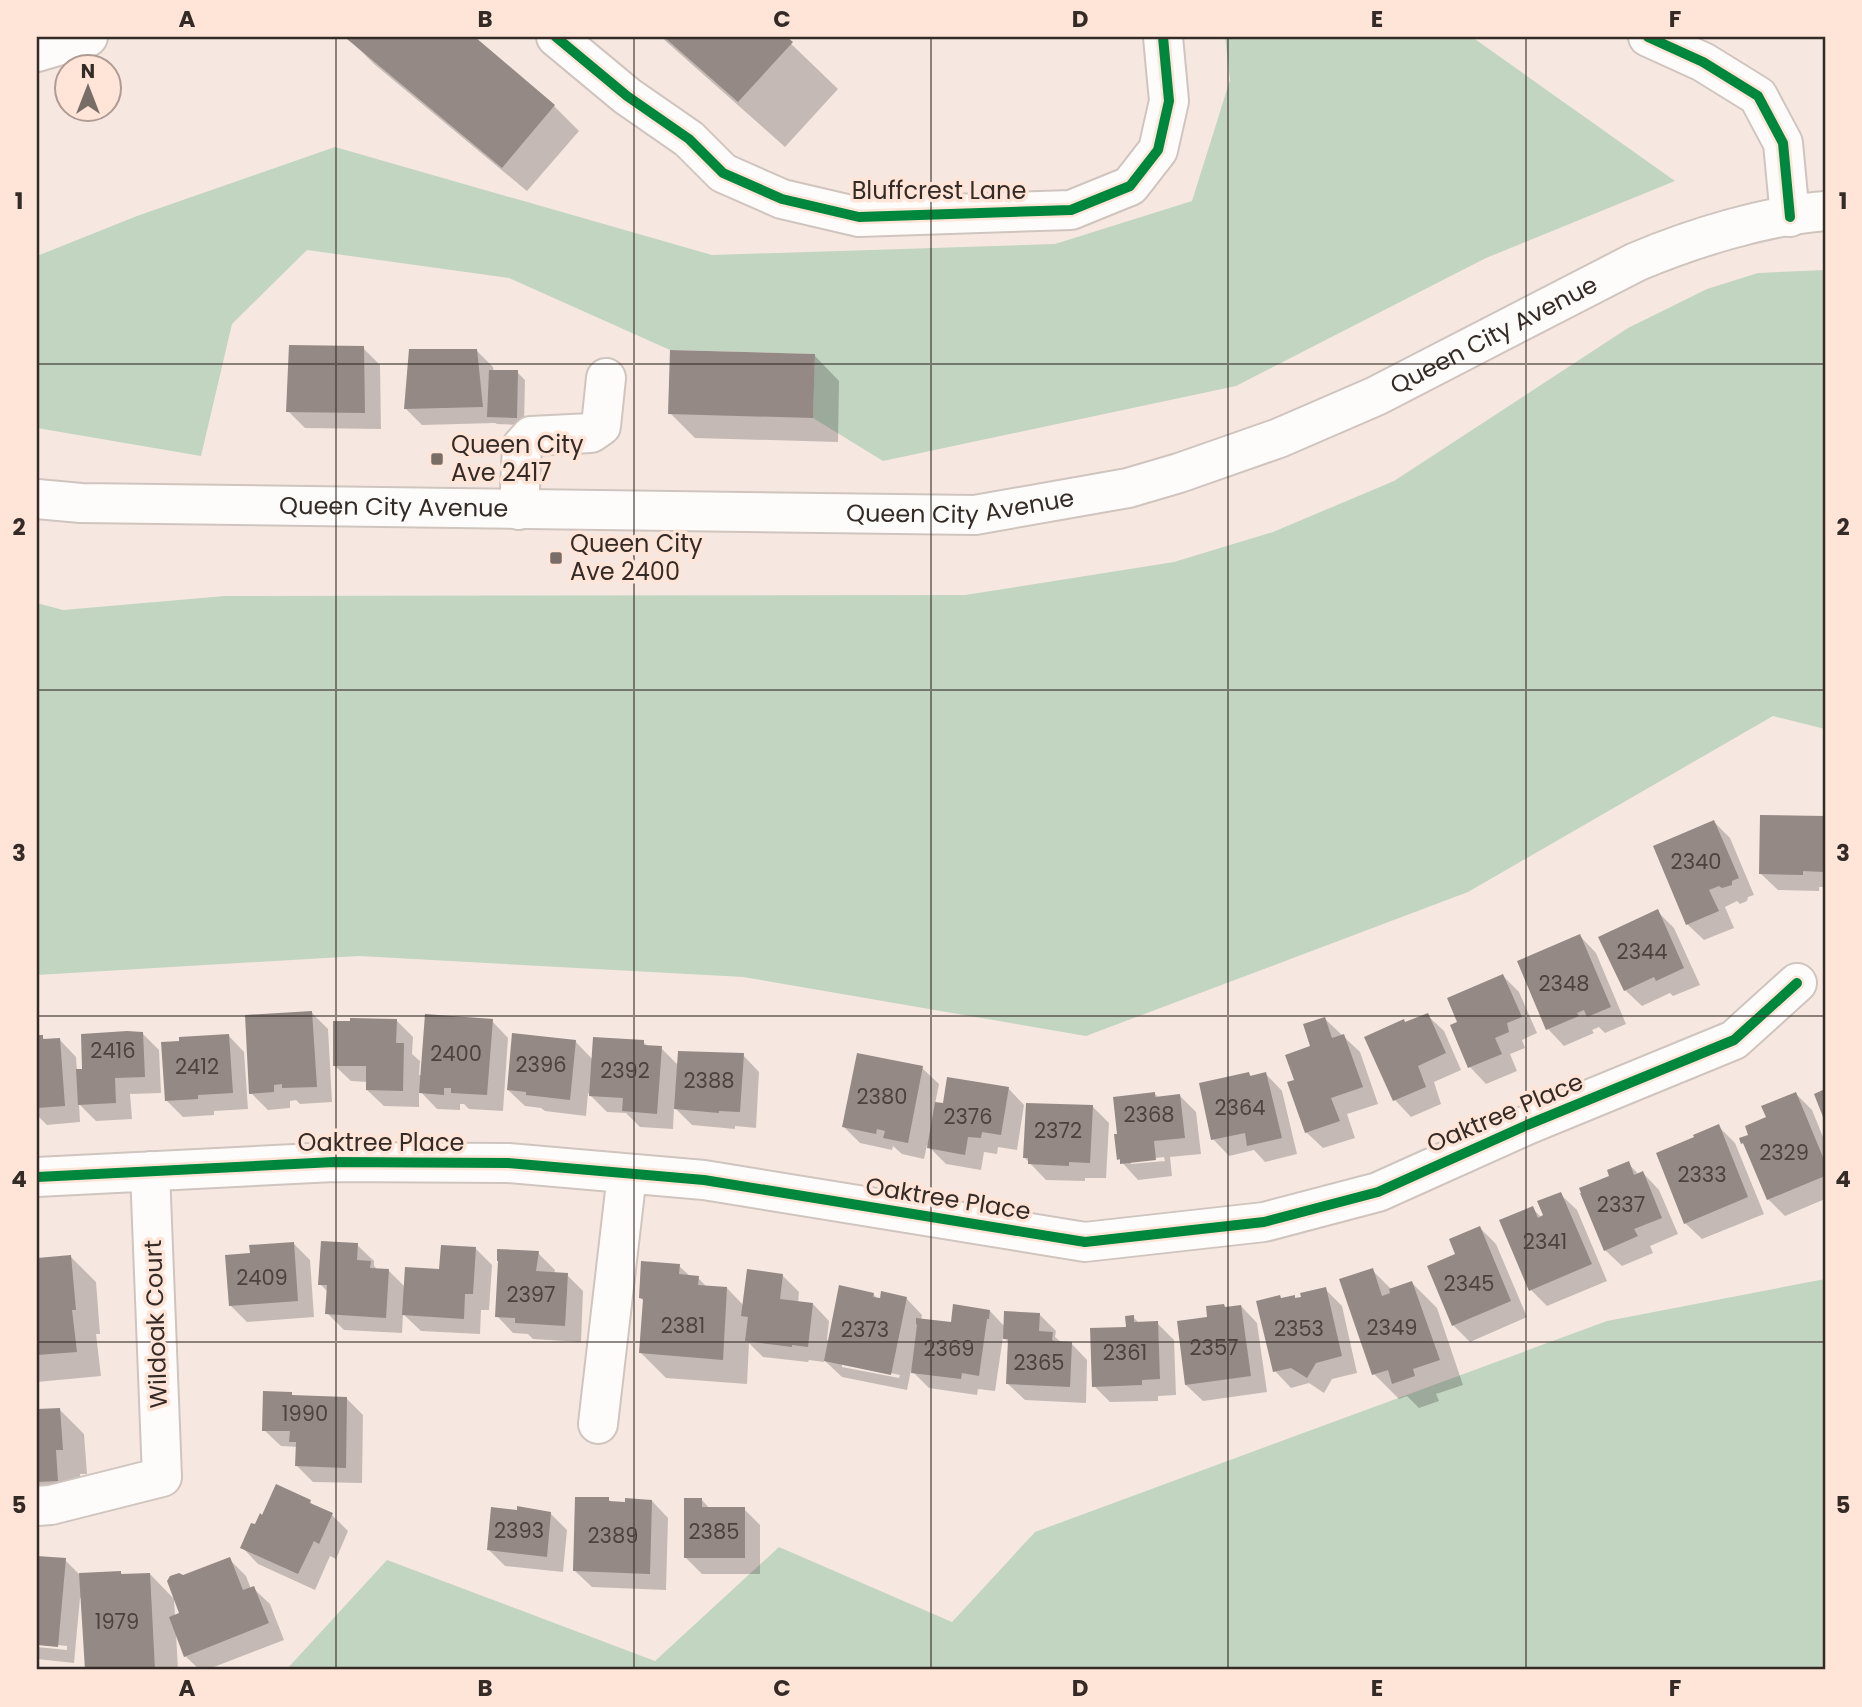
<svg xmlns="http://www.w3.org/2000/svg" width="1862" height="1707" font-family="Poppins,sans-serif">
	<style>
		.green { fill: #c2d5c1 }
		.shadow { fill: #0003; fill-rule: evenodd }
		.building { fill: #958986 }
		.lines { fill: none; stroke-linecap: round; stroke-linejoin: round }
		.minor-casing { stroke: #d0c4bf; stroke-width: 42 }
		.major-casing { stroke: #d0c4bf; stroke-width: 42 }
		.minor { stroke: #fefcfa; stroke-width: 38 }
		.major { stroke: #fefcfa; stroke-width: 38 }
		.cycleway-casing { stroke: #ffe5d8; stroke-width: 15 }
		.cycleway { stroke: #00873e; stroke-width: 10 }
		.grid { fill: none; stroke: #352b26; stroke-width: 2; stroke-opacity: 0.55 }
		.poi-dot { fill: #796d67; stroke: #ffe5d8; stroke-width: 2.5 }
		.labels { text-anchor: middle; stroke-width: 7; stroke-linejoin: round; paint-order: stroke }
		.number-label { font-size: 21px; fill: #4d423e }
		.street-label { font-size: 24px; fill: #352b26; stroke: #ffe5d8 }
		.poi-label { font-size: 24px; fill: #352b26; stroke: #ffe5d8; text-anchor: start }
		.neatline { fill: none; stroke: #352b26; stroke-width: 2.5 }
		.grid-label { font-size: 23px; text-anchor: middle; font-weight: bold; fill: #352b26 }
	</style>
	<rect width="100%" height="100%" fill="#f6e8e1"/>
	<path class="green" d="M1225,37H1472L1675,181L1486,258L1236,386L883,461L813,418L815,354L670,350L509,278L307,250L232,324L201,456L37,428V256L137,216L335,147L712,255L1055,244L1192,201L1230,80Z
		M1825,270V729L1773,716L1468,892L1086,1036L743,977L359,956L37,975V603L63,610L225,596L965,595L1174,562L1273,532L1394,481L1628,328L1707,289L1758,273Z
		M1825,1279V1670H286L387,1560L655,1661L779,1547L952,1622L1035,1532L1607,1321Z"/>
	<path class="shadow" d="M351,37H472L554,106L579,131L527,191L374,64L349,39Z
		M661,37H784L838,89L785,147Z
		M363,348L380,365L381,429L305,428L288,411Z
		M477,351L493,367L494,372H517L525,380L524,425L497,424L495,423L422,425L406,409Z
		M815,356L839,381L838,442L695,438L670,413Z
		M1825,817V887H1819V891L1778,890L1761,874Z
		M1714,822L1730,838L1754,895L1748,897L1747,901L1740,904L1737,901L1725,907L1734,928L1704,940L1687,924Z
		M1658,912L1674,928L1700,985L1673,996L1670,993L1642,1006L1625,990Z
		M1580,936L1596,953L1626,1024L1605,1033L1599,1027L1592,1030L1594,1033L1564,1046L1548,1029L1519,962Z
		M1503,976L1519,992L1537,1033L1522,1040L1525,1048L1510,1054L1517,1071L1486,1084L1470,1067Z
		M311,1012L328,1029L332,1102L300,1104L296,1100L290,1101V1108L268,1110L251,1093Z
		M1427,1015L1444,1031L1461,1070L1434,1082L1441,1104L1411,1117L1395,1100L1366,1037Z
		M1325,1019L1360,1052L1378,1104L1347,1114L1355,1138L1323,1148L1306,1132L1312,1047Z
		M396,1020L413,1037L412,1054L420,1061L419,1075H422L492,1021L508,1038L503,1111L469,1109L464,1104H460V1110L437,1109L419,1090V1107L384,1106L367,1090L368,1082L351,1081L334,1065Z
		M142,1033L159,1050L161,1093L130,1094L132,1119L96,1121L79,1104L80,1122L47,1125L37,1115V1037H42L46,1041L60,1040L76,1057L77,1071L84,1070Z
		M228,1035L244,1052L248,1109L214,1111V1115L183,1117L166,1100Z
		M575,1041L593,1060L643,1042L649,1047L661,1048L679,1066L743,1055L759,1072L756,1128L735,1126V1129L692,1125L674,1107L673,1129L640,1127L626,1113L607,1112L588,1093L586,1116L545,1111L541,1108L525,1106L508,1090Z
		M922,1068L939,1084L935,1104L944,1105L1008,1088L1024,1105L1017,1150L998,1147L997,1154L984,1152L981,1170L946,1164L927,1145L924,1159L902,1154L893,1146L892,1150L860,1143L844,1127Z
		M1249,1074L1252,1077L1266,1074L1282,1091L1297,1154L1265,1162L1254,1150L1229,1156L1213,1139Z
		M1155,1094L1159,1098L1180,1096L1196,1112L1201,1154L1170,1157L1172,1176L1138,1180L1119,1159ZM1164,1157L1165,1161L1131,1164V1161Z
		M1796,1094L1812,1110L1825,1142V1199L1785,1216L1768,1199L1746,1147L1743,1143Z
		M1092,1106L1109,1123L1106,1178H1085V1181L1046,1180L1025,1158Z
		M1718,1126L1735,1143L1764,1214L1702,1239L1685,1223Z
		M1628,1163L1639,1175L1643,1173L1659,1190L1678,1234L1650,1246L1653,1253L1622,1266L1605,1250L1611,1177Z
		M1560,1194L1577,1210L1607,1281L1547,1306L1531,1290L1532,1208L1542,1218Z
		M1480,1228L1496,1244L1527,1317L1470,1342L1453,1325Z
		M293,1243L310,1260L314,1317L247,1322L230,1305L252,1255Z
		M357,1245L374,1261V1266L378,1270L389,1271L406,1288L441,1271L476,1249L492,1265L489,1310H481L480,1334L421,1331L403,1314L402,1333L344,1330L327,1313L328,1292L320,1284Z
		M538,1253L555,1270L554,1274L567,1275L583,1291L581,1342L533,1339L528,1334L513,1333L497,1316Z
		M71,1257L96,1282L100,1334H96L101,1376L37,1382V1260Z
		M679,1266L691,1277L698,1278L707,1287L727,1288L744,1306L782,1275L799,1292L798,1303L813,1304L829,1321L827,1340H830L873,1294L879,1300L906,1298L922,1315L921,1321L953,1324L990,1311L1005,1327L1039,1314L1056,1331L1055,1337L1062,1343H1071L1087,1360L1086,1403L1025,1400L1008,1384L1010,1344L1003,1337L995,1391L978,1389L977,1395L929,1388L911,1370L907,1390L842,1377L824,1360V1362L809,1360L808,1362L763,1357L749,1343L747,1384L666,1378L641,1353L644,1301L641,1298ZM842,1363L900,1375L899,1378L842,1367Z
		M1372,1270L1392,1290L1412,1283L1437,1308L1463,1385L1436,1394L1439,1401L1419,1408L1407,1396L1399,1399L1374,1374Z
		M1325,1289L1342,1306L1357,1373L1332,1379L1324,1393L1309,1383L1291,1388L1275,1371L1283,1300L1294,1297L1296,1299Z
		M1241,1306L1257,1323L1267,1392L1203,1401L1186,1385L1209,1318L1226,1309Z
		M1133,1317L1140,1324L1157,1323L1174,1340L1176,1395L1158,1396V1401L1110,1402L1094,1386Z
		M294,1397L346,1398L363,1415L362,1483L313,1482L297,1466L298,1447L281,1446L264,1430Z
		M60,1410L84,1434L87,1474H80L82,1505L37,1507V1411Z
		M608,1499L612,1503L652,1501L668,1518L666,1590L592,1587L575,1571Z
		M702,1500L710,1509H744L760,1525V1574H702L685,1557Z
		M310,1502L315,1507L332,1515L348,1531L336,1559L330,1556L315,1590L258,1564L242,1547L256,1526Z
		M551,1514L567,1530L563,1572L505,1566L489,1550Z
		M37,1558L65,1560L80,1575L120,1572L124,1576L150,1574L174,1599L175,1616L181,1614L183,1577L229,1559L246,1576L251,1589L253,1588L270,1604L284,1640L206,1670H200L185,1656L176,1633L178,1670H87L82,1598H80L74,1663L37,1659V1647L67,1650V1646L37,1643Z"/>
	<path class="building" d="M349,37H475L555,105L502,168L347,39Z
		M664,37H787L793,42L738,102Z
		M289,345L364,346L365,413L286,412Z
		M409,349H477L483,407L404,409Z
		M670,350L815,354L813,418L668,414Z
		M489,370H518L517,418L487,417Z
		M1760,815L1825,816L1824,872L1803,871V875L1759,874Z
		M1714,820L1739,878L1732,881V885L1722,888L1719,886L1709,890L1719,911L1686,925L1653,846Z
		M1658,909L1684,968L1656,981L1654,977L1624,991L1598,937Z
		M1580,934L1611,1007L1587,1017L1584,1010L1577,1013L1579,1016L1546,1030L1517,961Z
		M1503,974L1522,1017L1507,1023L1509,1032L1495,1038L1502,1054L1468,1068L1450,1025L1457,1022L1447,998Z
		M312,1011L317,1087L282,1088V1084L274,1085V1092L249,1094L245,1015Z
		M1428,1013L1446,1053L1418,1066L1426,1087L1393,1101L1364,1037L1404,1019L1405,1022Z
		M425,1014L493,1019L487,1095L451,1093V1088H444V1095L419,1093Z
		M1325,1017L1332,1038L1344,1034L1363,1087L1331,1098L1340,1121L1305,1133L1287,1082L1294,1080L1285,1055L1310,1046L1303,1024Z
		M350,1018L397,1019L396,1043H404L403,1091L366,1090V1066H333V1021H350Z
		M127,1031L143,1032L145,1077L115,1078L116,1103L78,1105L76,1069H82L81,1034Z
		M512,1033L576,1040L570,1100L526,1095V1092L507,1090Z
		M229,1034L233,1093L198,1095V1099L165,1101L161,1042L179,1041V1037Z
		M37,1035H43V1039L60,1038L65,1106L37,1108Z
		M593,1037L644,1040V1045L662,1046L657,1114L622,1111L623,1098L589,1096Z
		M678,1051L744,1053L740,1112L719,1111V1113L674,1109Z
		M857,1053L923,1066L908,1143L883,1138L885,1131L877,1129L876,1134L842,1127Z
		M1249,1072L1250,1076L1266,1072L1282,1138L1247,1146L1245,1133L1211,1140L1199,1083Z
		M947,1077L1009,1087L1001,1135L982,1132L981,1138L968,1137L965,1155L927,1148L935,1102L943,1103Z
		M1825,1089V1122L1814,1094Z
		M1155,1092V1097L1180,1094L1185,1138L1154,1141L1156,1160L1120,1164V1159L1117,1160L1114,1134H1117L1113,1097Z
		M1796,1092L1825,1162V1176L1767,1200L1743,1143L1741,1144L1739,1138L1748,1135L1745,1126L1766,1117L1761,1106Z
		M1026,1103L1093,1105L1090,1163L1069,1162V1166L1028,1164V1158H1023Z
		M1719,1124L1748,1197L1684,1224L1656,1153L1694,1137L1693,1135Z
		M1629,1161L1634,1175L1643,1171L1662,1218L1634,1229L1638,1236L1604,1251L1580,1193H1581L1579,1188L1609,1176L1607,1170Z
		M1561,1192L1592,1264L1529,1291L1499,1220L1533,1206L1538,1218L1543,1215L1537,1201Z
		M1480,1226L1511,1301L1452,1326L1427,1266L1455,1254L1449,1239Z
		M321,1241L358,1243L357,1260L371,1261L370,1268L389,1269L386,1318L325,1314L327,1285H318Z
		M294,1242L298,1301L229,1306L225,1255L250,1253L249,1245Z
		M441,1245L476,1247L473,1294H465L464,1319L402,1315L405,1267L439,1269Z
		M497,1249L539,1251L536,1271L568,1273L565,1326L515,1323V1318L495,1317L498,1261H497Z
		M71,1255L76,1310H72L77,1352L37,1355V1258Z
		M641,1261L680,1264L679,1274L699,1276L698,1285L727,1287L723,1360L639,1353L643,1299L639,1298Z
		M1373,1268L1382,1296L1390,1293L1389,1289L1412,1281L1440,1360L1413,1369L1415,1376L1392,1384L1388,1370L1372,1375L1339,1279Z
		M747,1269L783,1274L780,1299L813,1303L808,1347L792,1345V1347L745,1341L748,1317L741,1316Z
		M839,1285L874,1293L873,1297L880,1298L881,1291L907,1297L891,1375L824,1361Z
		M1326,1287L1342,1356L1316,1363L1307,1378L1291,1368L1273,1372L1256,1301L1280,1295L1281,1298L1295,1295V1298L1301,1297L1300,1293Z
		M953,1304L990,1310L989,1319H987L979,1376L962,1373L961,1379L911,1373L917,1325L916,1324V1318L951,1322Z
		M1224,1304L1225,1307L1241,1305L1251,1376L1185,1385L1177,1321L1207,1317L1206,1306Z
		M1004,1311L1040,1313L1039,1331L1053,1332L1052,1340L1055,1341L1072,1342L1070,1387L1006,1384L1008,1339H1003Z
		M1134,1315V1322L1158,1321L1160,1379L1142,1380V1385L1092,1387L1090,1328L1126,1327L1125,1316Z
		M263,1391L292,1392V1395L347,1397L346,1468L295,1466L296,1442H289L290,1431H262Z
		M60,1408L63,1450H56L58,1481L37,1482V1409Z
		M276,1484L311,1500L310,1503L333,1513L319,1544L314,1541L298,1574L240,1548L251,1523L255,1524L260,1513L262,1515Z
		M575,1497H609V1501L625,1502V1498L652,1500L650,1574L573,1571Z
		M684,1498H702V1507H745V1558H684Z
		M517,1506L551,1512L547,1557L487,1550L491,1507L517,1510Z
		M37,1556L66,1558L58,1647L37,1645Z
		M230,1557L243,1590L254,1586L269,1623L184,1657L169,1617L179,1613L167,1581L170,1576L179,1573L183,1575Z
		M121,1571V1574L150,1573L155,1670H85L79,1573Z"/>
	<g class="lines">
		<defs>
			<path id="minor" d="M556,37L627,96L689,139L723,173L782,199L859,217L1071,210L1130,186L1158,150L1169,101L1163,37
				M1648,37L1703,62L1758,96L1783,143L1790,217
				M37,52L88,37
				M519,510L522,446L531,436L591,433L601,426L606,378
				M37,1177L334,1162L508,1163L704,1180L1085,1242L1264,1222L1378,1192L1527,1125L1734,1040L1797,983
				M598,1424L627,1174
				M37,1506L51,1505L162,1477L150,1171"/>
			<g id="major">
				<path id="s1" d="M37,499L81,503L975,515L1128,488L1179,473L1279,438L1376,396L1636,262C1693,238 1764,216 1825,211"/>
			</g>
		</defs>
		<use href="#minor" class="minor-casing"/>
		<use href="#major" class="major-casing"/>
		<use href="#minor" class="minor"/>
		<use href="#major" class="major"/>
		<defs>
			<path id="cycleway" d="M556,37L627,96L689,139L723,173L782,199L859,217L1071,210L1130,186L1158,150L1169,101L1163,37
				M1648,37L1703,62L1758,96L1783,143L1790,217
				M37,1177L334,1162L508,1163L704,1180L1085,1242L1264,1222L1378,1192L1527,1125L1734,1040L1797,983"/>
		</defs>
		<use href="#cycleway" class="cycleway-casing"/>
		<use href="#cycleway" class="cycleway"/>
	</g>
	<path class="grid" d="M336,37V1670M634,37V1670M931,37V1670M1228,37V1670M1526,37V1670M37,364H1825M37,690H1825M37,1016H1825M37,1342H1825"/>
	<g class="poi-dot">
		<rect x="430" y="452" width="14" height="14" rx="3.5"/>
		<rect x="549" y="551" width="14" height="14" rx="3.5"/>
	</g>
	<g class="labels">
		<g class="number-label">
			<text x="1696" y="869">2340</text>
			<text x="1642" y="959">2344</text>
			<text x="1564" y="991">2348</text>
			<text x="113" y="1058">2416</text>
			<text x="456" y="1061">2400</text>
			<text x="541" y="1072">2396</text>
			<text x="197" y="1074">2412</text>
			<text x="625" y="1078">2392</text>
			<text x="709" y="1088">2388</text>
			<text x="882" y="1104">2380</text>
			<text x="1240" y="1115">2364</text>
			<text x="1149" y="1122">2368</text>
			<text x="968" y="1124">2376</text>
			<text x="1058" y="1138">2372</text>
			<text x="1784" y="1160">2329</text>
			<text x="1702" y="1182">2333</text>
			<text x="1621" y="1212">2337</text>
			<text x="1545" y="1249">2341</text>
			<text x="262" y="1285">2409</text>
			<text x="1469" y="1291">2345</text>
			<text x="531" y="1302">2397</text>
			<text x="683" y="1333">2381</text>
			<text x="1392" y="1335">2349</text>
			<text x="1299" y="1336">2353</text>
			<text x="865" y="1337">2373</text>
			<text x="1214" y="1355">2357</text>
			<text x="949" y="1356">2369</text>
			<text x="1125" y="1360">2361</text>
			<text x="1039" y="1370">2365</text>
			<text x="305" y="1421">1990</text>
			<text x="519" y="1538">2393</text>
			<text x="714" y="1539">2385</text>
			<text x="613" y="1543">2389</text>
			<text x="117" y="1629">1979</text>
		</g>
		<g class="street-label">
			<text x="939" y="199">Bluffcrest Lane</text>
			<text dy="8" stroke="none"><textPath href="#s1" startOffset="1491">Queen City Avenue</textPath></text>
			<text dy="8" stroke="none"><textPath href="#s1" startOffset="924">Queen City Avenue</textPath></text>
			<text dy="8" stroke="none"><textPath href="#s1" startOffset="357">Queen City Avenue</textPath></text>
			<text transform="translate(1505 1113) rotate(-23)" y="8">Oaktree Place</text>
			<text x="381" y="1151">Oaktree Place</text>
			<text transform="translate(948 1199) rotate(9)" y="8">Oaktree Place</text>
			<text transform="translate(156 1324) rotate(-92)" y="8">Wildoak Court</text>
		</g>
		<g class="poi-label">
			<text x="451" y="453">Queen City<tspan x="451" dy="28">Ave 2417</tspan></text>
			<text x="570" y="552">Queen City<tspan x="570" dy="28">Ave 2400</tspan></text>
		</g>
	</g>
	<rect width="1862" height="1707" fill="none" stroke="#ffe5d8" stroke-width="77"/>
	<g transform="translate(88 88)"><circle r="33" fill="#ffe5d8" stroke="#ae9b91" stroke-width="2"/>
	<path d="M0-5L12 26L0 18L-12 26Z" fill="#796d67"/>
	<text y="-10" font-size="19" font-weight="bold" text-anchor="middle" fill="#352b26">N</text>
	</g>
	<rect x="38" y="38" width="1786" height="1630" class="neatline"/>
	<g class="grid-label">
		<text x="187" y="27">A</text>
		<text x="485" y="27">B</text>
		<text x="782" y="27">C</text>
		<text x="1080" y="27">D</text>
		<text x="1377" y="27">E</text>
		<text x="1675" y="27">F</text>
		<text x="19" y="209">1</text>
		<text x="1843" y="209">1</text>
		<text x="19" y="535">2</text>
		<text x="1843" y="535">2</text>
		<text x="19" y="861">3</text>
		<text x="1843" y="861">3</text>
		<text x="19" y="1187">4</text>
		<text x="1843" y="1187">4</text>
		<text x="19" y="1513">5</text>
		<text x="1843" y="1513">5</text>
		<text x="187" y="1696">A</text>
		<text x="485" y="1696">B</text>
		<text x="782" y="1696">C</text>
		<text x="1080" y="1696">D</text>
		<text x="1377" y="1696">E</text>
		<text x="1675" y="1696">F</text>
	</g>
</svg>
